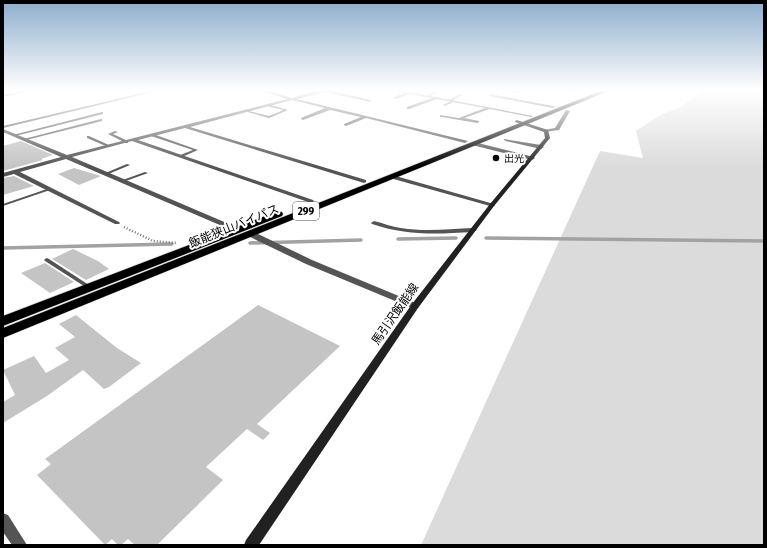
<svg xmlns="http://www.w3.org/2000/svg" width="767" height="548" font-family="'Fira Sans Condensed','Noto Sans JP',sans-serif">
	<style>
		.green { fill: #dbdbdb }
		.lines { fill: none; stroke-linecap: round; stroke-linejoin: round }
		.stream { stroke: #a2a2a2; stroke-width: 3.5 }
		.building { fill: #c4c4c4 }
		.highway-casing { stroke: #dbdbdb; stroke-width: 1 }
		.path { stroke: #767676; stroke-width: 2.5; stroke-dasharray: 1 2; stroke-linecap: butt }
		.lane { fill: #545454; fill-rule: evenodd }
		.street { fill: #545454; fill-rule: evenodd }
		.secondary { fill: #212121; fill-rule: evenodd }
		.highway { fill: #000; fill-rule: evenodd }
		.poi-dot { fill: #000; stroke: #fff; stroke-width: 1.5 }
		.labels { text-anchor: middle; stroke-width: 4; stroke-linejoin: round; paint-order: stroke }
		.far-poi-label { font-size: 10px; fill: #000; stroke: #fff; text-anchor: start }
		.shield { fill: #fff; stroke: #4c4c4c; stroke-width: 1 }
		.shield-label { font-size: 11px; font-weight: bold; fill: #000 }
		.street-label { font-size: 12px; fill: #000; stroke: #fff }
	</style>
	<rect width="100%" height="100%" fill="#fff"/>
	<path class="green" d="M698,90H764V545H421L600,151L643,158L636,131L662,114L680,108L701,92Z"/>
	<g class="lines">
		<path class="stream" d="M486,238L764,241
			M398,239L456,238
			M250,243L361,240
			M3,248L172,244"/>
	</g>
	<path class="building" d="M21,141L53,155L41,159L43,160L3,171V146Z
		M74,168L101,176L79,185L58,174Z
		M14,176L34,186L3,195V178Z
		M73,249L98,261L109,269L86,280L52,259Z
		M45,263L74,282L50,293L21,273Z
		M258,305L340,346L257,424L270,433L263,440L247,429L206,467L223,480L157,545H135L128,539L121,545H118L112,539L105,545L37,475L51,464L45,459Z
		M76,315L117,348L141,363L109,387L104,389L83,370L47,396L3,423V402L15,395L3,370L34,356L46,373L69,360L55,348L75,337L59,324Z"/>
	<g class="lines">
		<defs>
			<path id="highway" d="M603,90H611L3,338V328Z
				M278,211L282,212L283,214L282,216L3,326V316Z"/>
		</defs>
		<use href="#highway" class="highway-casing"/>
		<path class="path" d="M124,227L153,241L177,243"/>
		<path class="lane" d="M28,90H32L3,97V95Z
			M437,90H440L428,97L426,96Z
			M460,94L462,95L451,101L449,100Z
			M453,100L455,101L445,106L443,105Z
			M267,104L288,110L269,118L244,111L245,110L269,116L284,110L266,106V105Z
			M102,112H103V114L15,136L13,135Z
			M101,119H102V121L26,140L24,139Z
			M115,131L118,132L113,134L128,141V143H126L108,134Z
			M151,134H153L198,150L182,157H180V155L193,150L151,136Z
			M87,136H89L111,146L108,147L87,138Z
			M127,164L130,165L106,175L103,174Z
			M145,172L148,173L123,182H122L120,181Z
			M47,189H48L50,190L3,206V204Z
			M47,258L49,259L92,287L91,288H87L45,261L44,260L45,259Z"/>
		<path class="street" d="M155,90H161L3,128V126Z
			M259,90H265L292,98L320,90H329L370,100L371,102L325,92L297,99L468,141L465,143L366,118L346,126L344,125V124L361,117L330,110L303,120L301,119V118L325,108L292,100L190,127L366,180V182L364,183L185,128L138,140L313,200L314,201L311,203L132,141L72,157L229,224L240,230L236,232L66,159L20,172L119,222L120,223L119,224H115L14,174L3,177V173L61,157L3,132V129L67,155L287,99Z
			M392,90H399L533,116L531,117L490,109L464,118L479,121V122L477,123L442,117H440V115L459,118L485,108L437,99L409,109H407V107L432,98L410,94L395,99L394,97L405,93Z
			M504,90H525L519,93Z
			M562,90H580L573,92Z
			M490,94L553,106L555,107L553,108L489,96Z
			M566,110L570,111L559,130L544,132V130L555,128Z
			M504,139L541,145L544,147L541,149L506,141L504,140Z
			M474,142L534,157L535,158L532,160L472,145V143Z
			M392,175L494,204L495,205L494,206H490L390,178L389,177Z
			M374,221C383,223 392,227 401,228C425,232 449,229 473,228L477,230L473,232C436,234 408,236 372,224L371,223Z
			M248,232H254L312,260L418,304L419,306L418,308H412L306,264L248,236L247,234Z
			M3,513L8,515L27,545H12L3,532Z"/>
		<path class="secondary" d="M517,120L548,130L550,138L494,206L418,308L259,545H244L246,540L412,304L490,204L545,138L544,132L515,122V121Z"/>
		<use href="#highway" class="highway"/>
	</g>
	<linearGradient id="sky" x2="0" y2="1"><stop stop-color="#8cadcc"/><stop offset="0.54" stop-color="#fff"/><stop offset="1" stop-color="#fff" stop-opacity="0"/></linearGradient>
	<rect width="767" height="167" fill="url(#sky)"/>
	<circle class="poi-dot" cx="496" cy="158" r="4"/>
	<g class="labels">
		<g class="far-poi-label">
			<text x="504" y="162">出光</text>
		</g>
		<rect class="shield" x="293" y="202" width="26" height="18" rx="3"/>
		<g class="shield-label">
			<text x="306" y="215">299</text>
		</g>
		<g class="street-label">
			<text transform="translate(234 226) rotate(-22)" y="4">飯能狭山バイパス</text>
			<text transform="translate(395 314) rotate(-55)" y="4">馬引沢飯能線</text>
		</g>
	</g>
	<rect width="767" height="548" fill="none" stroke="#000000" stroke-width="8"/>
</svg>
